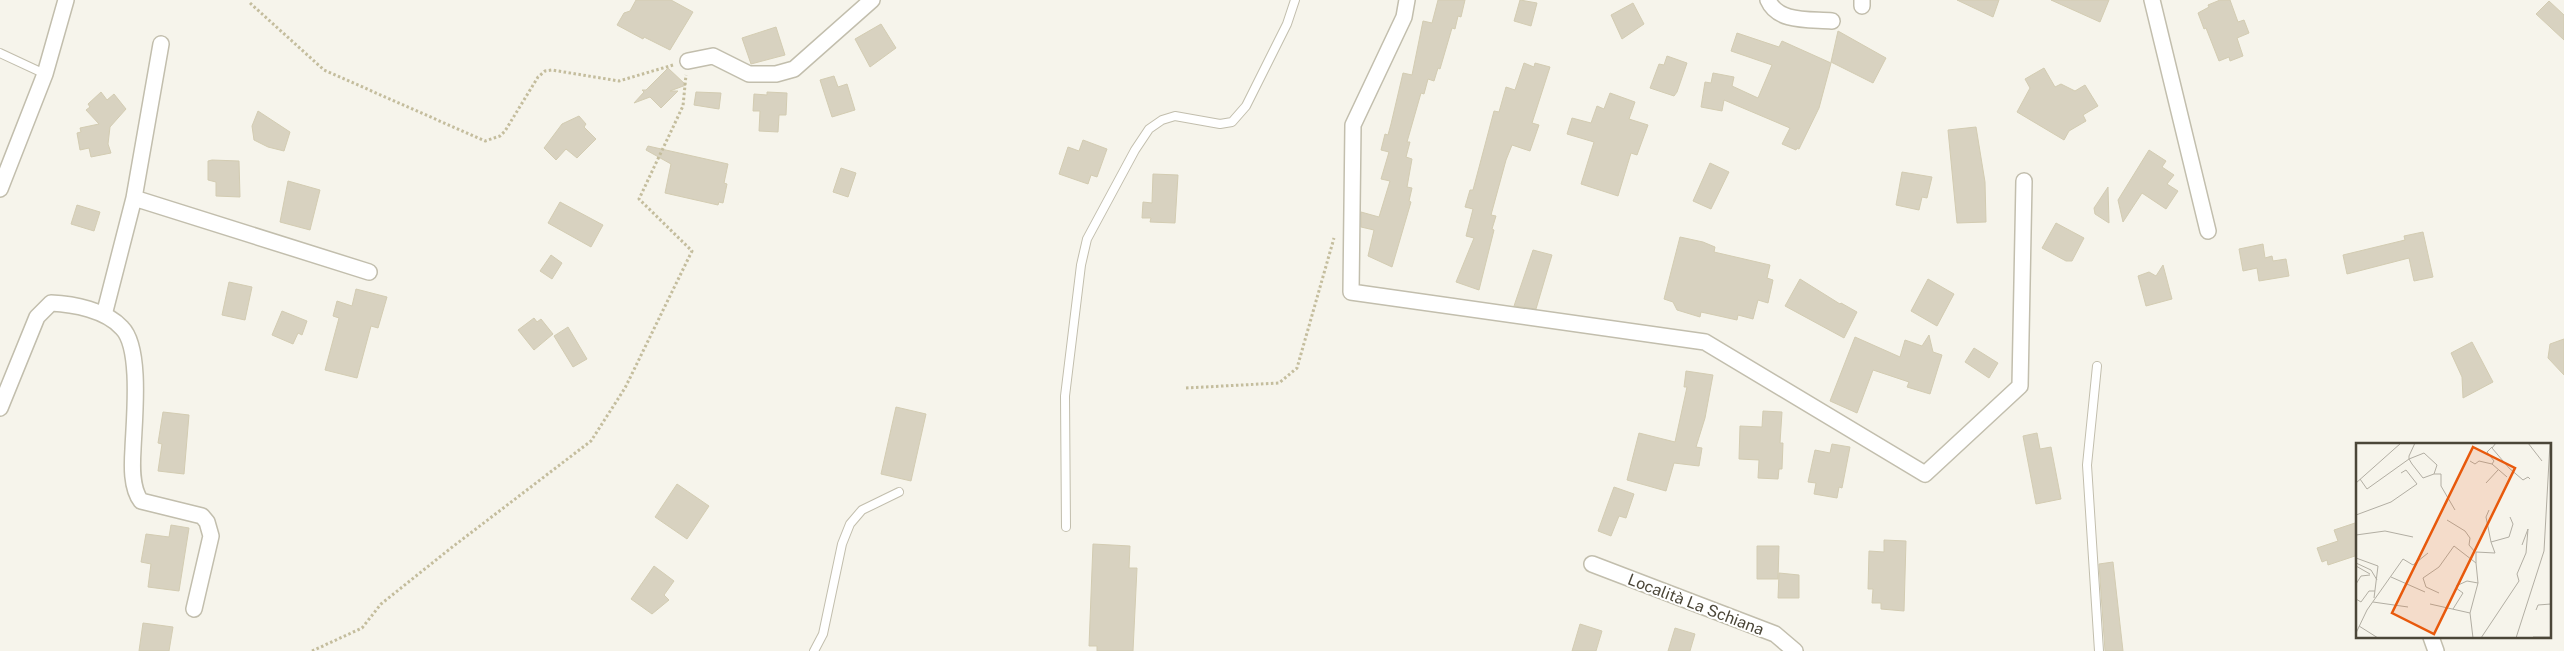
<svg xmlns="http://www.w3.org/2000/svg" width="2564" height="651" font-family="'Public Sans',sans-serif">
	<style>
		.building { fill: #d8d2c0; stroke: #d3ccb2 }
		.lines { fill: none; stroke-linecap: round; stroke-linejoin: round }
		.service-casing { stroke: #c2bead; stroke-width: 10 }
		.minor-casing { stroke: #c2bead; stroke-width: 18 }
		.path { stroke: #c4bd9d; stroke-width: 3; stroke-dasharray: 2.5 2.5; stroke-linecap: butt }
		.service { stroke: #fff; stroke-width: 8 }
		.minor { stroke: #fff; stroke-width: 15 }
		.labels { text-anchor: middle; stroke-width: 4; stroke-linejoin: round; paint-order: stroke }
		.street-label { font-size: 16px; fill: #4b4638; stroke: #fff }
		.inset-road { fill: none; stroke: #b2aea3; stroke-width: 1 }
		.view { fill: #e8590c; fill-opacity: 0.15; stroke: #e8590c; stroke-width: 2.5 }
		.inset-edge { fill: none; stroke: #4b4638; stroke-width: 2.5 }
	</style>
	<rect width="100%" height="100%" fill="#f6f4eb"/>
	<path class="building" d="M636,0H671L693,12L670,50L644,37L643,39L617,25L624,13L630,11Z
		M1438,0H1465L1461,17L1458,16L1455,29L1452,28L1440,69L1438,68L1434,81L1428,79L1424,94L1421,93L1407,142H1410L1406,157L1412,159L1407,187L1412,188L1409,201L1411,202L1392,267L1368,256L1374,230L1361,227V212L1379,217L1390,181L1381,179L1389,152L1381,150L1385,134L1388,135L1391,124L1403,73L1412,75L1423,21L1432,23Z
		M1520,0L1537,3L1531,26L1514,21Z
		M1957,0H1999L1993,17Z
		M2051,0H2109L2100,22Z
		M2220,0H2230L2238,22L2244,20L2249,33L2237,38L2243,56L2230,61L2229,57L2219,61L2206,28L2204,29L2198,13L2209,7L2208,5Z
		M2549,1L2564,15V40L2536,14Z
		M1633,3L1644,24L1622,39L1611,15Z
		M881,24L896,48L870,67L855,39Z
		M776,27L785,55L751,64L742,38Z
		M1838,31L1886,58L1873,83L1831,62Z
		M1737,33L1779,47L1782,41L1831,63L1819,108L1799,149L1797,148L1796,150L1782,144L1790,128L1724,100L1722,111L1701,107L1705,82L1711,83L1713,73L1734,77L1732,86L1758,98L1772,65L1731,51Z
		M1667,56L1687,63L1677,92L1674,96L1650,88L1659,64L1664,65Z
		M1524,63L1534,67L1535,63L1550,67L1532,123L1539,125L1530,151L1512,145L1506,160L1491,215L1496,216L1492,229L1494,230L1479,290L1456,282L1474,238L1466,236L1473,209L1465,207L1470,190H1473L1494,111L1499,112L1506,87L1515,90Z
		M668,68L686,85L670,91H678L661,108L650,97L634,103L644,92L642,90H646Z
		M2044,68L2055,87L2061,84L2075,91L2085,85L2098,106L2083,115L2086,121L2069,131L2064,140L2017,112L2030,88L2025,79Z
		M834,76L838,87L847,84L855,110L832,117L820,80Z
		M101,92L107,100L114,94L126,109L110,127L108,144L111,153L91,157L89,148L80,150L77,133L81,132L80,128L99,124L86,110L90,107L88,104Z
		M696,92L721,93L719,109L694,105Z
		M767,92L787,93L786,115H779L778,132L759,131L760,111H753L754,94L767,95Z
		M1610,93L1635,102L1629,119L1648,125L1637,155L1631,153L1618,196L1581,184L1594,142L1567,134L1572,118L1591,123L1597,106L1604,109Z
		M258,111L290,132L284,151L268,147L254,140L252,126Z
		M579,116L586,124L584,127L596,139L577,158L566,149L556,160L544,148L562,124Z
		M1976,127L1985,182L1986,222L1957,223L1948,130Z
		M1083,140L1107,149L1097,177L1091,175L1088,184L1059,174L1068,147L1079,151Z
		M648,146L728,164L724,183L727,184L723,203L719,202L718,205L665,193L671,164L646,150Z
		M2149,150L2166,161L2162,167L2174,175L2167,184L2178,191L2166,209L2142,193L2123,222L2118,200Z
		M212,160L239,161L240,197L216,196V182L208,180V161Z
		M1710,163L1729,172L1711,209L1693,201Z
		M841,168L856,173L848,197L833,192Z
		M1902,172L1932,177L1927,198L1922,197L1919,210L1896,205Z
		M1153,174L1178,175L1175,223L1150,222L1151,218H1142L1143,202L1152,203Z
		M288,181L320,190L310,230L280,222Z
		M2108,187L2109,223L2095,214L2094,208Z
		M560,202L603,225L591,247L548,223Z
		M77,205L100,212L94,231L71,224Z
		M2056,223L2084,238L2072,261H2066L2042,248Z
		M2423,232L2433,277L2414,281L2409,258L2347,274L2343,255L2405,240L2404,236Z
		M1680,237L1703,242L1715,247L1714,252L1770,265L1767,278L1773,280L1768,303L1758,300L1753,319L1738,315L1737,320L1701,312L1700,317L1677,310L1673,302L1664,299Z
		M2263,244L2265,258L2272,256L2273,261L2286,259L2289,276L2259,281L2257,268L2243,271L2239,249Z
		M1533,250L1552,255L1536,309L1514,306Z
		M551,255L562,263L552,279L540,271Z
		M2163,265L2172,299L2146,306L2138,276L2149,272L2156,276Z
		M1800,279L1840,304L1841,303L1857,312L1844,338L1785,306Z
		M1928,279L1954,294L1937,326L1911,311Z
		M229,282L252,287L245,320L222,315Z
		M356,289L387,297L378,328L371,326L357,378L325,370L339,318L333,316L337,301L352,306Z
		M282,311L307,321L302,335L298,333L293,344L272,335Z
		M534,318L537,322L541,319L553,334L534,350L518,330Z
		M568,327L587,359L573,367L554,336Z
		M1929,335L1933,352L1942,355L1930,394L1907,387L1909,382L1873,370L1857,413L1830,401L1855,337L1900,357L1905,340L1922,346Z
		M2564,339V375L2548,358L2550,344Z
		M2472,342L2493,382L2463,398L2462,377L2451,353Z
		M1974,348L1998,363L1989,378L1965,362Z
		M1686,371L1713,375L1705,418L1696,447L1702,448L1699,466L1674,463L1666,491L1627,480L1639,433L1675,442L1687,387H1684Z
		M896,407L926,414L911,481L881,474Z
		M1763,411L1782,412L1780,443H1783L1782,469H1779L1778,479L1758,478L1759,460L1739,459L1740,426L1762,427Z
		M163,412L189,415L184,474L158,471L162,444L158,443Z
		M2037,433L2040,449L2051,447L2061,499L2036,504L2023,436Z
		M1832,444L1850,447L1842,488L1839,487L1837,498L1814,494L1816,483L1808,482L1815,450L1830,453Z
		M677,484L709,506L687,539L655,517Z
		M1614,487L1634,494L1626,518L1619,516L1611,536L1598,531Z
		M2358,522V555L2328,565L2327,560L2322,562L2317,548L2338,541L2334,530Z
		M171,525L189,528L179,591L148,587L151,564L141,562L146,534L169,537Z
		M1884,540L1906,541L1904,611L1881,609V603H1872L1873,589H1868L1869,551L1884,552Z
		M1093,544L1130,546L1129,568H1137L1133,651H1097V646H1089Z
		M1757,546H1779L1778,579H1757Z
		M2113,562L2123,651H2105L2099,564Z
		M654,566L674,581L664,595L669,600L652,614L631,599Z
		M1779,573L1799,575V598H1778Z
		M143,623L173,627L169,651H139Z
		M1580,624L1602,631L1596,651H1572Z
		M1675,628L1695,634L1690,651H1668Z"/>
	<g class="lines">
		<defs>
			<path id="service" d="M0,53L45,74
				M2097,366L2087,465L2099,651
				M1066,527L1065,396L1081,265L1087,239L1135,150L1149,129L1162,120L1175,116L1220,124L1232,122L1246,106L1287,24L1295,0
				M814,651L823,634L842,544L850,524L862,510L899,492"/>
			<path id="minor" d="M1407,0L1404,17L1353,125L1351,292L1705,342L1925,474L2020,386L2024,181
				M1768,0C1778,23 1809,19 1832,21
				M2152,0L2208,231
				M1862,6V0
				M688,61L713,56L749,74H776L794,69L872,0
				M0,189L45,74L66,0
				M134,198L369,272
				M104,315L134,198L161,44
				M0,408L37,317L51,303C73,304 106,310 122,328C142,348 134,421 133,449C132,465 131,488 141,501L202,516L207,522L211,536L194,609
				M1592,564L1775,634L1795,651
				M2431,637L2436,651"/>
		</defs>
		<use href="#service" class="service-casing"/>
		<use href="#minor" class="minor-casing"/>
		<path class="path" d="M250,3L324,70L485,141L500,136L505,131L538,77L545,71L552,70L619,81L673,65
			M1186,388L1279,383L1297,368L1334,238
			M312,651L362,628L381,604L451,548L591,441L625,388L692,251L639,199L683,106L686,75"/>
		<use href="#service" class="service"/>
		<use href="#minor" class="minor"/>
	</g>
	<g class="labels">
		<g class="street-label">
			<text transform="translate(1696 604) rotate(21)" y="6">Località La Schiana</text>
		</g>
	</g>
	<g transform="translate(2356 443)">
		<rect width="195" height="195" fill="#f6f4eb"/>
		<path class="inset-road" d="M140,0L136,5L153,25L167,37L172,34L174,36M172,0L186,18M114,18L119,21L123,18L136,21L151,34M136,21L138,18L131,9L136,4M78,31H85V43L99,67M4,36L11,46L53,16L68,10L81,22L78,31L67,35L56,21L53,16V13L59,0M0,40L45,0M130,40L142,27M133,67L130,74L135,99M0,72L35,59L61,41L50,27L45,30M91,77L109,88L114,95L113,102L119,109M0,92L29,88L57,94M0,115L22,123L18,155M0,120L15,127L21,137M120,120V109L139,110L135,99L153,94L157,81L154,74M0,123L14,131M35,134L69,149M0,141L5,133L14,132M100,143L111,138L122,140M83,150L70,144L67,135L83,124L98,103L120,120L122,140L114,170L117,195M0,156L5,159L13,148H19M17,159L52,164M74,161L114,170M97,166L107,150L100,145M180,167L182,162L195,161M3,183L22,195M0,190L11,167L47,116L57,122L72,110M177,194H195M125,195L163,138L161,131L170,110L172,86L166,102M160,195L188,108L194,0"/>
		<path class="view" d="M117,4L159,25L78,191L36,170Z"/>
		<rect width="195" height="195" class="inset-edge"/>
	</g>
</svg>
